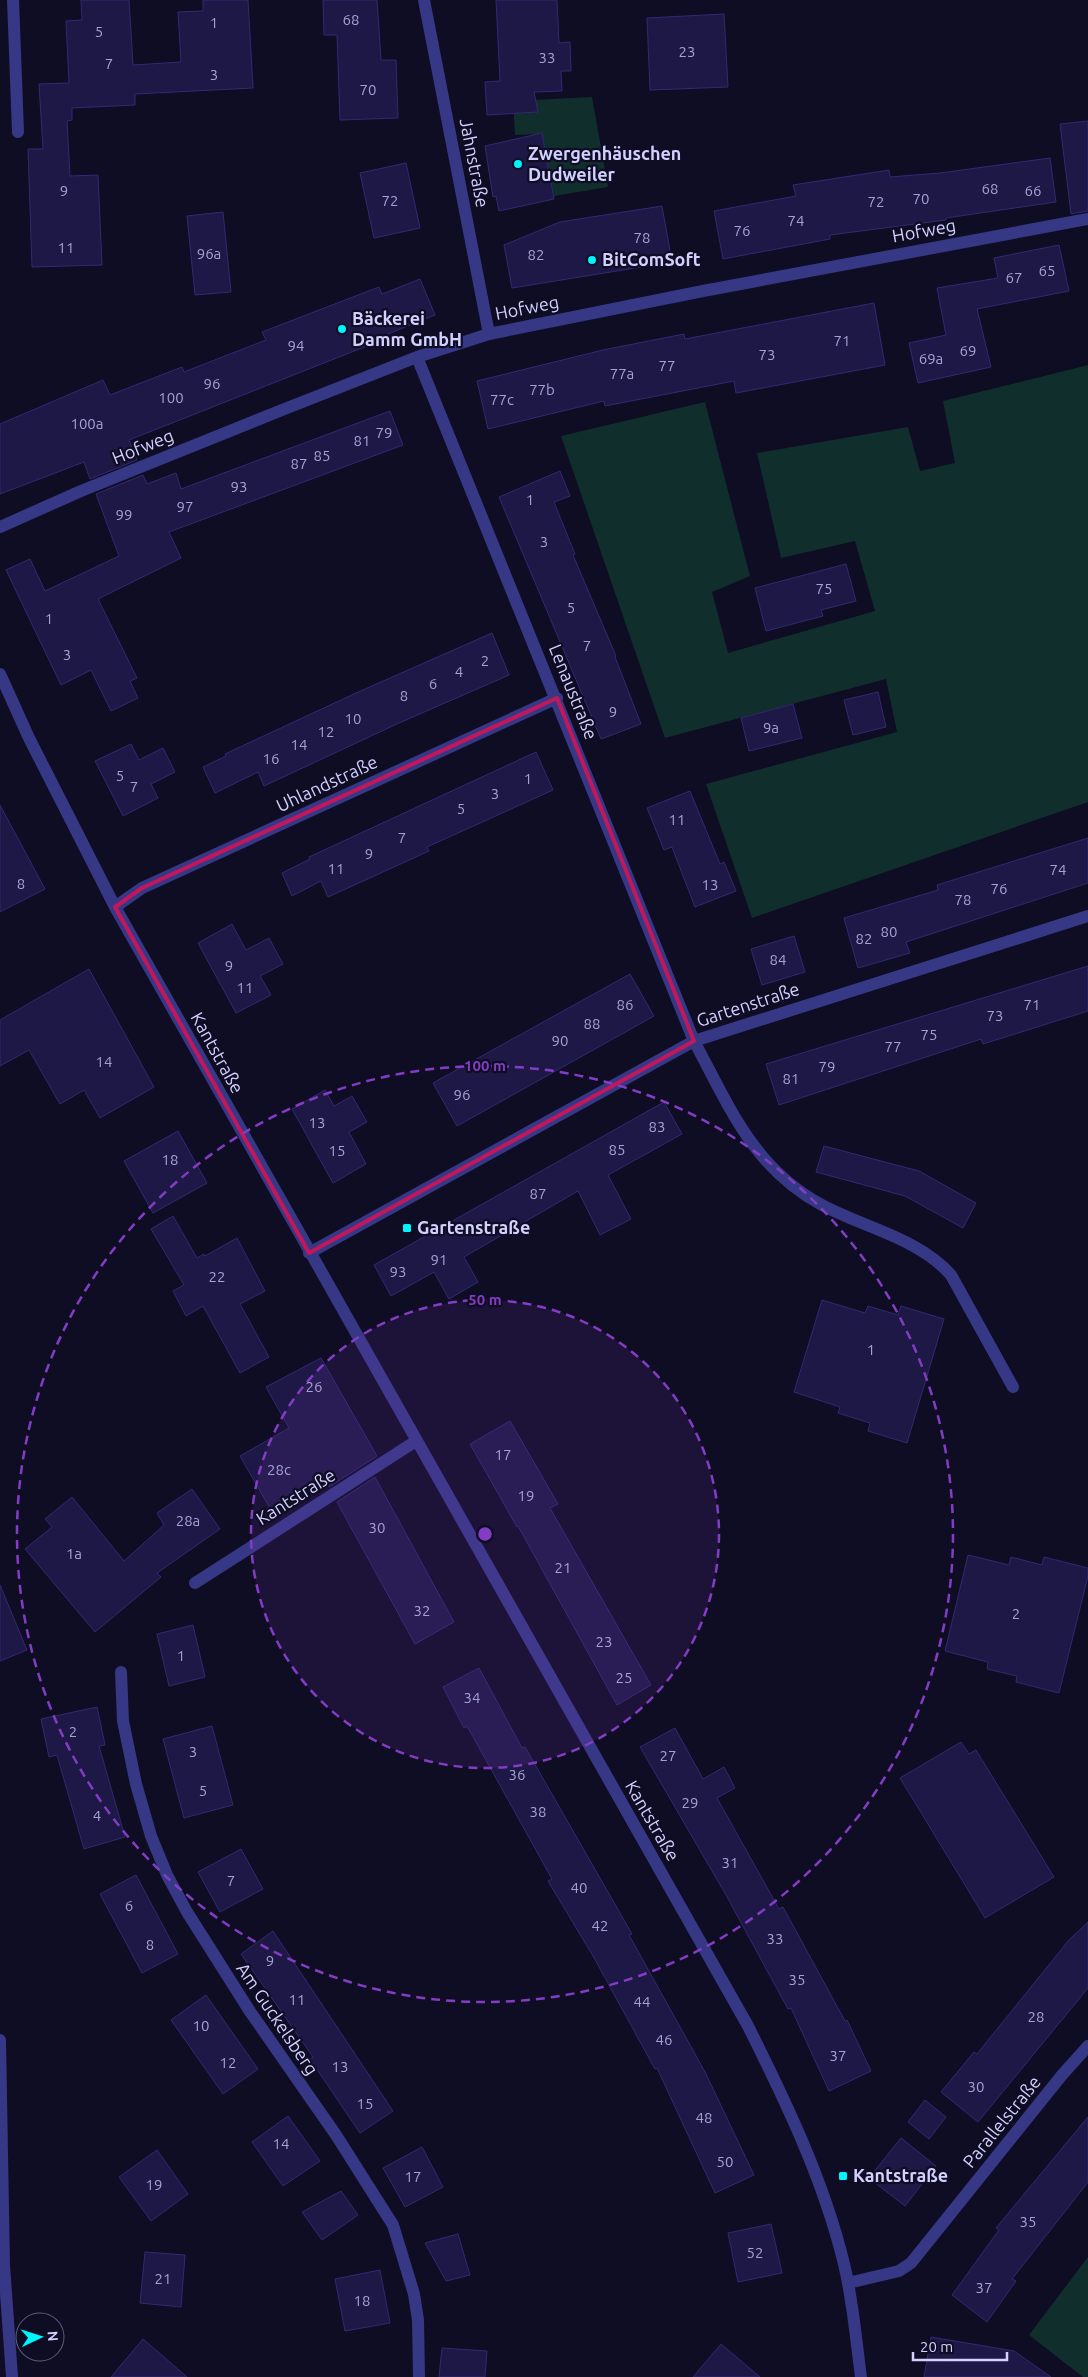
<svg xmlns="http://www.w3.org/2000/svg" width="1088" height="2377" font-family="Ubuntu,sans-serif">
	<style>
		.green { fill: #102e2b }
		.building { fill: #1e1846; stroke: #322973 }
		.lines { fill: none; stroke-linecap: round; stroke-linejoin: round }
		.street { stroke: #363885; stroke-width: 12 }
		.marked { fill: none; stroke: #c2185b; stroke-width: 4; stroke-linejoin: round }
		.ring { fill: none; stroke: #843cc5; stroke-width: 2.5; stroke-dasharray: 9 6 }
		.poi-dot { fill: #00f4fb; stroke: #0f0d24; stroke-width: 2 }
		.labels { text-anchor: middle; stroke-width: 4.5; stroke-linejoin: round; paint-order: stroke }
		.number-label { font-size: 15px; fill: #a5a2d1 }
		.poi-label { font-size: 18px; font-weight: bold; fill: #d2d0ff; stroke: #0f0d24; text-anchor: start }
		.street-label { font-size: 18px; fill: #d2d0ff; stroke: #0f0d24 }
		.centre { fill: #843cc5; stroke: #0f0d24; stroke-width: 2.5 }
		.ring-label { font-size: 15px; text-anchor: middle; font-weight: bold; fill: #843cc5; stroke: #0f0d24; stroke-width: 4.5; stroke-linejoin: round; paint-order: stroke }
	</style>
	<rect width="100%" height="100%" fill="#0f0d24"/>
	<path class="green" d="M592,97L608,187L554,196L542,134L515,135L513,101Z
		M1088,365V802L752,918L706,784L897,732L886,679L665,738L561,436L705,402L750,576L712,592L728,653L875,611L855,541L781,558L757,453L908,427L920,471L955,463L943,401Z
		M1088,2257V2377H1083L1029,2335Z"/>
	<path class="building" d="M81,0H129L133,65L181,62L178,12L203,11V0H248L253,88L135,94V105L72,108V120L67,121L70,176L98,175L102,265L32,267L28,149H43L39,84L69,83L66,21L82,20Z
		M323,0H377L381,60H396L398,118L340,120L337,35H324Z
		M496,0H557L559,43L570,42L571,71H561L562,91L534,92L538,112L487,115L485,82L500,81Z
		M724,14L728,87L650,90L647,18Z
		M1088,121V211L1071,214L1060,124Z
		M542,133L554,199L499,211L496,196L493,197L485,146Z
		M1050,158L1056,202L946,218V220L830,235V239L723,259L714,211L796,196L793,185L889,170L890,177L940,173Z
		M406,163L420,228L374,238L360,173Z
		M662,206L672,262L512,288L504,245L560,222Z
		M223,212L231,292L195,295L187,216Z
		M1059,245L1069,291L977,309L991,367L918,383L909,343L946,335L937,288L998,278L994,258Z
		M420,279L435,315L371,341L372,344L129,440L137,460L90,479L84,462L0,494V424L103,380L110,395L182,367L184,372L266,340L262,332L379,287L382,294Z
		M874,303L885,365L736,393L734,381L605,406L604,401L488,429L477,381L603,350L684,334L685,339Z
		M390,411L403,445L169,532L181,558L98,599L137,678L130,681L138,698L111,711L91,670L61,685L6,570L30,559L45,591L119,556L96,494L143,475L147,484L176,473L181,489Z
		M560,471L570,496L554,502L575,554L573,555L616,656L615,657L641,724L601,739L499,497Z
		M846,564L856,601L821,610L823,616L766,631L755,588Z
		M492,633L509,675L399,723L264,786L258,772L215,793L203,767L226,756L225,754L356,693Z
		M878,692L886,727L853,735L844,700Z
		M793,704L802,738L749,751L741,718Z
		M131,744L139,760L163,748L175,772L151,784L158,798L123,816L95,761Z
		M536,752L553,790L427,847L429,851L328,897L321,881L292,896L282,873L310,859L309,857Z
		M690,791L720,864L724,862L736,891L695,907L672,847L664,850L647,808Z
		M0,805L45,889L0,912Z
		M1088,838V883L906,942L910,953L858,968L844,918L938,890L937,885Z
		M232,924L246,950L269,938L283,964L260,976L271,995L236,1013L198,943Z
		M794,936L805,972L762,985L751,949Z
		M1088,966V1011L983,1044L981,1039L779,1105L766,1064Z
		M89,969L154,1087L100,1118L84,1090L60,1104L29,1050L0,1066V1020Z
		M630,974L654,1016L457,1126L433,1083Z
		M325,1090L334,1106L352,1096L367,1122L349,1132L366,1164L333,1183L292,1109Z
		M664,1102L682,1134L608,1175L631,1219L600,1235L578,1191L464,1257L478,1282L449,1299L434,1272L391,1296L374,1265Z
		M178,1131L207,1183L153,1213L124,1161Z
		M824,1146L919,1171L976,1203L963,1228L905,1196L816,1172Z
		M173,1216L197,1258L204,1254L205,1256L237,1238L265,1291L240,1304L269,1357L240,1373L203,1306L186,1316L173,1291L184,1285L151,1229Z
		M822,1300L865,1313L868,1306L898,1315L901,1306L944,1319L907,1443L868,1431L870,1423L838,1413L840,1407L794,1392Z
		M321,1358L377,1456L329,1487L324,1479L271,1510L240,1456L289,1428L266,1387Z
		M510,1421L558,1504L550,1508L651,1685L617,1705L518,1526L517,1527L470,1444Z
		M375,1477L454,1622L415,1644L337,1502Z
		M192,1489L220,1529L157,1573L161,1577L95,1632L25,1549L52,1527L45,1519L72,1497L124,1561L164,1525L157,1513Z
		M968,1555L1009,1565L1011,1557L1042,1565L1044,1557L1088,1568V1576L1059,1693L1016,1682L1017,1676L987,1669L988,1662L945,1651Z
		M0,1585L27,1650L0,1661Z
		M193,1625L205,1677L169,1686L157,1634Z
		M479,1668L522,1748L525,1747L632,1934L629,1935L705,2072L754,2175L715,2193L657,2068L655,2069L593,1956L548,1881L552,1879L467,1726L464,1728L443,1687Z
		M97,1707L105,1745L99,1746L125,1837L84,1849L57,1755L49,1757L41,1719Z
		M212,1726L233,1805L184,1818L163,1739Z
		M675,1728L703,1779L724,1767L735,1788L717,1798L779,1909L783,1907L845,2021L847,2020L871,2071L829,2091L791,2008L788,2009L726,1895L640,1747Z
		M961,1742L969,1754L976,1750L1054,1877L985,1918L900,1778Z
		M241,1849L263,1889L220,1912L198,1872Z
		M136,1875L178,1954L142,1973L100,1894Z
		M1088,1922V1988L978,2122L941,2092L974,2052L977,2054L1069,1940Z
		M273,1931L393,2111L360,2133L310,2059L313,2057L241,1954Z
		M206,1995L258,2069L223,2094L171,2020Z
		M925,2100L946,2117L929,2139L908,2122Z
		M288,2116L320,2161L283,2186L252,2142Z
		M1088,2117V2182L1012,2279L1016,2281L987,2322L952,2295L999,2230L996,2228Z
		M901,2138L936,2166L905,2206L869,2178Z
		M422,2147L443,2187L405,2207L383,2168Z
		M157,2150L188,2194L151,2221L119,2177Z
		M341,2191L358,2215L322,2240L302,2212Z
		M771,2224L782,2273L738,2282L728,2233Z
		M458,2234L470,2275L446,2281L425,2243Z
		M145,2252L185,2255L181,2307L140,2303Z
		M380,2270L390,2323L345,2331L335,2279Z
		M931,2337L1014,2351L1051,2377H924Z
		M143,2339L187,2377H111Z
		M721,2344L760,2377H693Z
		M442,2348L487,2351L485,2377H439Z"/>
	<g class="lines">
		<path class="street" d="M13,0L18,132
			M424,0L489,334
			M417,357L694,1041C729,1106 753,1168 822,1205C865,1228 918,1238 951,1275L1013,1387
			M0,527L81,491L287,408L417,357L489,334L703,291L1088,219
			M0,674L29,738L115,907L748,2026C786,2102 824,2181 844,2264C853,2301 856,2340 861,2377
			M115,907L142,888L557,698
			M309,1253L694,1041L1088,916
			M195,1583L416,1441
			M121,1672L123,1721L136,1784L151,1836L167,1875L187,1912L249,2010L336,2135L393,2225L414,2294L418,2320L419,2377
			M0,2040L4,2265L12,2377
			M848,2283L899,2271L911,2263L1062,2075L1088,2046"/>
	</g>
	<path class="marked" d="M557,698L694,1041L309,1253L115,907L142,888Z"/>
	<circle cx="485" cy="1534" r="234" fill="#843cc5" fill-opacity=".12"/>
	<g class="ring">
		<circle cx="485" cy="1534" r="234"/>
		<circle cx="485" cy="1534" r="468"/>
	</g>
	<g class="poi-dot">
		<circle cx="518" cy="164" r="5"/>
		<circle cx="592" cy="260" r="5"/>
		<circle cx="342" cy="329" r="5"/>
		<rect x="402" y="1223" width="10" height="10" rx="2.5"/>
		<rect x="838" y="2171" width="10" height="10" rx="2.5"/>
	</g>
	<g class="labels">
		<g class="number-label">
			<text x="351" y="25">68</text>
			<text x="214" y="28">1</text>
			<text x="99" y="37">5</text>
			<text x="687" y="57">23</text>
			<text x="547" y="63">33</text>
			<text x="109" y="69">7</text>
			<text x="214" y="80">3</text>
			<text x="368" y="95">70</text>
			<text x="990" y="194">68</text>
			<text x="64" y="196">9</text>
			<text x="1033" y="196">66</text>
			<text x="921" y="204">70</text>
			<text x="390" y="206">72</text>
			<text x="876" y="207">72</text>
			<text x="796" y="226">74</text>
			<text x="742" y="236">76</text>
			<text x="642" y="243">78</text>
			<text x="66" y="253">11</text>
			<text x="209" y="259">96a</text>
			<text x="536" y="260">82</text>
			<text x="1047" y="276">65</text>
			<text x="1014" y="283">67</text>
			<text x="842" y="346">71</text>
			<text x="296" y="351">94</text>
			<text x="968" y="356">69</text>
			<text x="767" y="360">73</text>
			<text x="931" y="364">69a</text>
			<text x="667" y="371">77</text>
			<text x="622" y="379">77a</text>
			<text x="212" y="389">96</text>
			<text x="542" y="395">77b</text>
			<text x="171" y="403">100</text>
			<text x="502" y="405">77c</text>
			<text x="87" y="429">100a</text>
			<text x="384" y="438">79</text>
			<text x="362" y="446">81</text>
			<text x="322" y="461">85</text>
			<text x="299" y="469">87</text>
			<text x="239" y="492">93</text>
			<text x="530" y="505">1</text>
			<text x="185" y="512">97</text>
			<text x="124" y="520">99</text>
			<text x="544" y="547">3</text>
			<text x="824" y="594">75</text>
			<text x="571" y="613">5</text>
			<text x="49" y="624">1</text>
			<text x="587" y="651">7</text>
			<text x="67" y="660">3</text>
			<text x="485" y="666">2</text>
			<text x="459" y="677">4</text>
			<text x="433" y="689">6</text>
			<text x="404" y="701">8</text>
			<text x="613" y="717">9</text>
			<text x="353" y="724">10</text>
			<text x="771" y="733">9a</text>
			<text x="326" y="737">12</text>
			<text x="299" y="750">14</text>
			<text x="271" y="764">16</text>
			<text x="120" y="781">5</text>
			<text x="528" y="784">1</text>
			<text x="134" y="792">7</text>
			<text x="495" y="799">3</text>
			<text x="461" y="814">5</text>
			<text x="677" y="825">11</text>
			<text x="402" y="843">7</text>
			<text x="369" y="859">9</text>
			<text x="336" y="874">11</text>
			<text x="1058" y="875">74</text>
			<text x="21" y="889">8</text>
			<text x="710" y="890">13</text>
			<text x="999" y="894">76</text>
			<text x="963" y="905">78</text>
			<text x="889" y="937">80</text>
			<text x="864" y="944">82</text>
			<text x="778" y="965">84</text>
			<text x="229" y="971">9</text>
			<text x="245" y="993">11</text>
			<text x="625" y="1010">86</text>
			<text x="1032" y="1010">71</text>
			<text x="995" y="1021">73</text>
			<text x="592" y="1029">88</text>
			<text x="929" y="1040">75</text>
			<text x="560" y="1046">90</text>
			<text x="893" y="1052">77</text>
			<text x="104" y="1067">14</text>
			<text x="827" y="1072">79</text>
			<text x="791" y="1084">81</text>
			<text x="462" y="1100">96</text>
			<text x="317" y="1128">13</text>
			<text x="657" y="1132">83</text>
			<text x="617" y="1155">85</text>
			<text x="337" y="1156">15</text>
			<text x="170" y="1165">18</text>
			<text x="538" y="1199">87</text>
			<text x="439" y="1265">91</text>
			<text x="398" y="1277">93</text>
			<text x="217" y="1282">22</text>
			<text x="871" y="1355">1</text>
			<text x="314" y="1392">26</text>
			<text x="503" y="1460">17</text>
			<text x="279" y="1475">28c</text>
			<text x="526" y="1501">19</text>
			<text x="188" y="1526">28a</text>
			<text x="377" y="1533">30</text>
			<text x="74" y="1559">1a</text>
			<text x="563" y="1573">21</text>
			<text x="422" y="1616">32</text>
			<text x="1016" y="1619">2</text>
			<text x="604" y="1647">23</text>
			<text x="181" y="1661">1</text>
			<text x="624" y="1683">25</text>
			<text x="472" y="1703">34</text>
			<text x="73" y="1737">2</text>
			<text x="193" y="1757">3</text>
			<text x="668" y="1761">27</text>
			<text x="517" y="1780">36</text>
			<text x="203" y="1796">5</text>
			<text x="690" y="1808">29</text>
			<text x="538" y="1817">38</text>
			<text x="97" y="1821">4</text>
			<text x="730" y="1868">31</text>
			<text x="231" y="1886">7</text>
			<text x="579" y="1893">40</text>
			<text x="129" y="1911">6</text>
			<text x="600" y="1931">42</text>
			<text x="775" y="1944">33</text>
			<text x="150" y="1950">8</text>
			<text x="270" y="1966">9</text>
			<text x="797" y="1985">35</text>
			<text x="297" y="2005">11</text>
			<text x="642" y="2007">44</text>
			<text x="1036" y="2022">28</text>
			<text x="201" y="2031">10</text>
			<text x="664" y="2045">46</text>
			<text x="838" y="2061">37</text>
			<text x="228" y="2068">12</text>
			<text x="340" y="2072">13</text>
			<text x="976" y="2092">30</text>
			<text x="365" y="2109">15</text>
			<text x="704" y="2123">48</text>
			<text x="281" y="2149">14</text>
			<text x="725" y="2167">50</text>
			<text x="413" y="2182">17</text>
			<text x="154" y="2190">19</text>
			<text x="1028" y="2227">35</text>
			<text x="755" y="2258">52</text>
			<text x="163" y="2284">21</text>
			<text x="984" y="2293">37</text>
			<text x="362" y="2306">18</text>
		</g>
		<g class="poi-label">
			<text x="528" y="160">Zwergenhäuschen<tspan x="528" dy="21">Dudweiler</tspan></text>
			<text x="602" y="266">BitComSoft</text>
			<text x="352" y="325">Bäckerei<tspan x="352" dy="21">Damm GmbH</tspan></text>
			<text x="417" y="1234">Gartenstraße</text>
			<text x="853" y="2182">Kantstraße</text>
		</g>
		<g class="street-label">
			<text transform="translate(474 163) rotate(79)" y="6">Jahnstraße</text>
			<text transform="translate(924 231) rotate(-10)" y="6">Hofweg</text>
			<text transform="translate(527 308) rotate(-11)" y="6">Hofweg</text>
			<text transform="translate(143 447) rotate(-22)" y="6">Hofweg</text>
			<text transform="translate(573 692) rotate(68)" y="6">Lenaustraße</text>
			<text transform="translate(327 784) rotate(-25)" y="6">Uhlandstraße</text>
			<text transform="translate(748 1005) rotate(-18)" y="6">Gartenstraße</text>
			<text transform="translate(217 1053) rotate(61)" y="6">Kantstraße</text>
			<text transform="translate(296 1497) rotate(-32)" y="6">Kantstraße</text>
			<text transform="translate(652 1821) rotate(60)" y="6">Kantstraße</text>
			<text transform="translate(277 2019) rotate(56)" y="6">Am Guckelsberg</text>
			<text transform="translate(1002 2122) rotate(-51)" y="6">Parallelstraße</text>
		</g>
	</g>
	<circle cx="485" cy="1534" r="8" class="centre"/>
	<g class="ring-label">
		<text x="485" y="1071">100 m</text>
		<text x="485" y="1305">50 m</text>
	</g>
	<g transform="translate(40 2337) rotate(86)"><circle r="24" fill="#0f0d24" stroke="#5d5b7c"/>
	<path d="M0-4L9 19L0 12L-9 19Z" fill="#00f4fb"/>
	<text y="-8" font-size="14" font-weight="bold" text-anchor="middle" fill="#d2d0ff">N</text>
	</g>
	<path d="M913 2352v8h94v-8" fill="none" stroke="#d2d0ff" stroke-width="2.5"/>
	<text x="920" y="2352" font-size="15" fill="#d2d0ff" stroke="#0f0d24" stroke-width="4" paint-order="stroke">20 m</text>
</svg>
